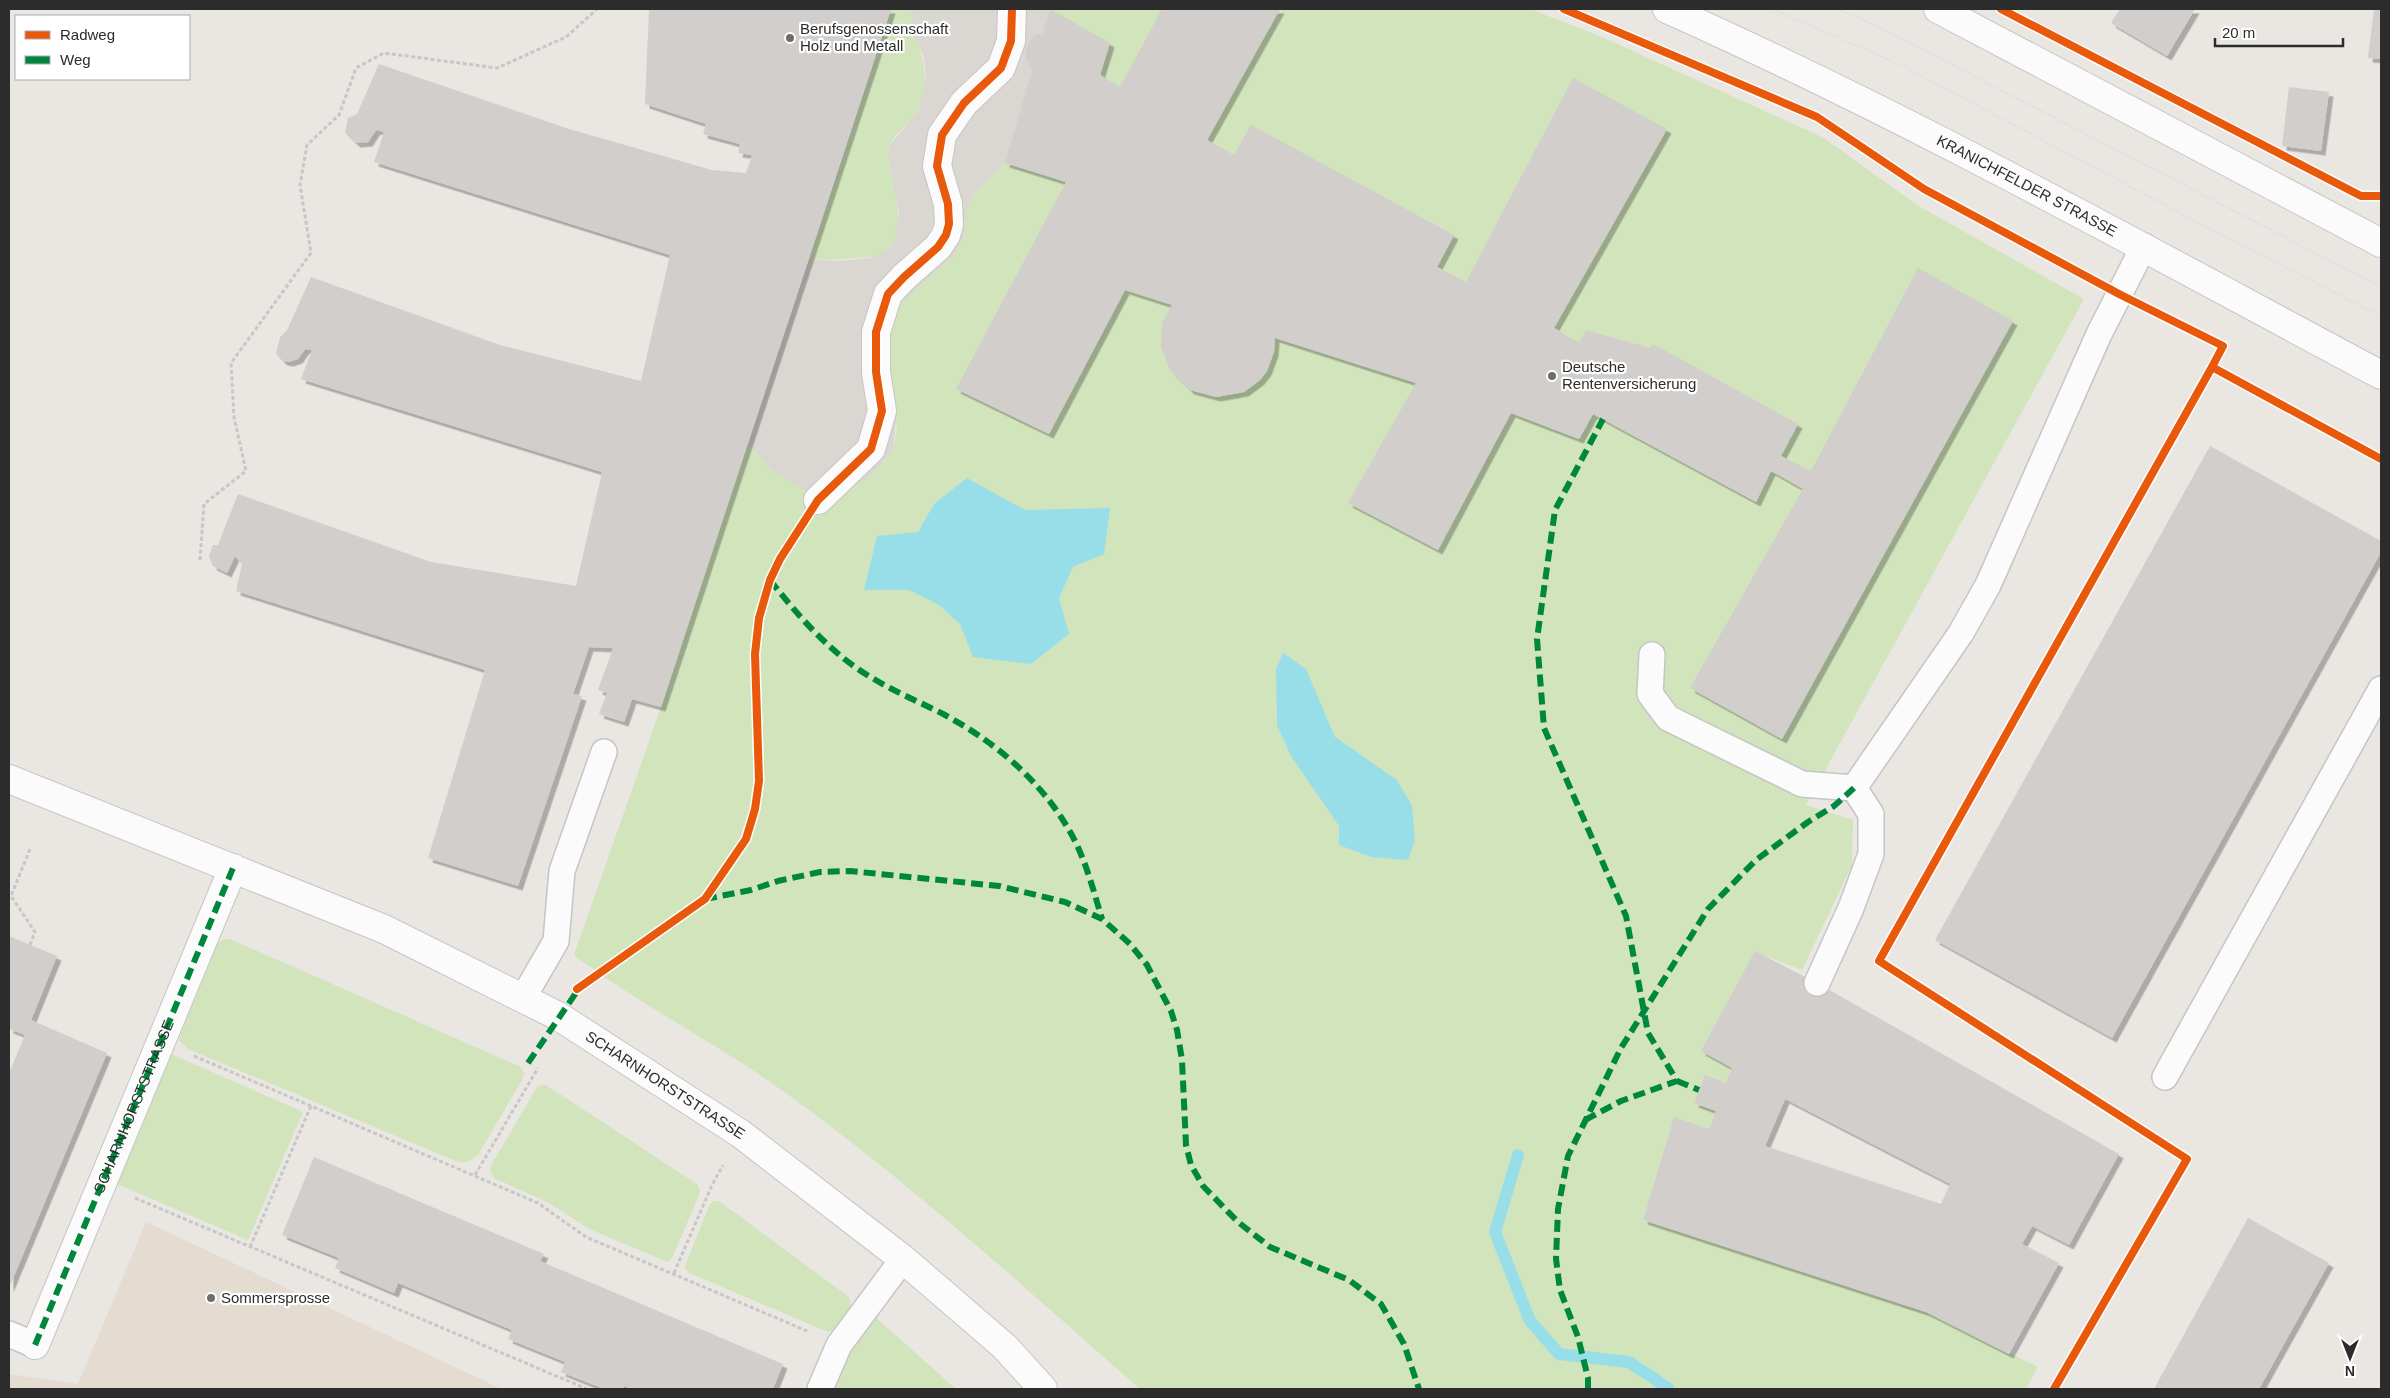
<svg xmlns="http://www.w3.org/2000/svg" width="2390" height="1398" font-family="Helvetica,sans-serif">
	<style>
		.education { fill: #e4dcd1 }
		.green { fill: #d1e4bc }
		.plaza { fill: #dad6d2 }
		.water { fill: #98dee9 }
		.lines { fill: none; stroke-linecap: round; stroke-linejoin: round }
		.stream { stroke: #98dee9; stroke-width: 12 }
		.building { fill: #d1cecb; fill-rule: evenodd; filter: url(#shadow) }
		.service-casing { stroke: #c6c5c5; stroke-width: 28 }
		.pedestrian-casing { stroke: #c6c5c5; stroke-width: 30 }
		.minor-casing { stroke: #c6c5c5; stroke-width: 30 }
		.secondary-casing { stroke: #c6c5c5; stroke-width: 30 }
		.path { stroke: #c7c7c6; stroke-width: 3; stroke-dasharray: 4 2.5; stroke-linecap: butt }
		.service { stroke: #fcfbfb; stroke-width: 25 }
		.pedestrian { stroke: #fcfbfb; stroke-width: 28 }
		.minor { stroke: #fcfbfb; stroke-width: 28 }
		.secondary { stroke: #fcfbfb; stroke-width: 28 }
		.tram { stroke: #dededf; stroke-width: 1 }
		.quiet { stroke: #00873e; stroke-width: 6; stroke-dasharray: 12 6; stroke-linecap: butt }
		.cycleway-casing { stroke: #fff; stroke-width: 11 }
		.cycleway { stroke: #e8590c; stroke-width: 8 }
		.poi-dot { fill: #6e6d6c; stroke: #fff; stroke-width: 2 }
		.labels { text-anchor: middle; stroke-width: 4.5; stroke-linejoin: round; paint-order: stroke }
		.poi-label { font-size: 15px; fill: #2c2c2c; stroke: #fff; text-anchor: start }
		.street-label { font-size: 15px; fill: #2c2c2c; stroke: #fff }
	</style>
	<defs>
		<filter id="shadow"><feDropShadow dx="4.5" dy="4.5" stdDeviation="0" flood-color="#0004"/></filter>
	</defs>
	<rect width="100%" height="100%" fill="#eae6e2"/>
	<path class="education" d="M146,1222L502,1389H9V1374L78,1384Z"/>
	<path class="green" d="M891,9H909C915,43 937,77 917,112C910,124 893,134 889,148C886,160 892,173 894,185C898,207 905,242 880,255C871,259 863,257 854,258C838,260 825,260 809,259Z
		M1044,9H1530L1602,37L1824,138L1917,205L2084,299L1806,805L1853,820L1852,865L1802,970L1755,952L1702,1051L1732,1068L1726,1083L1705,1075L1694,1103L1716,1111L1709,1129L1674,1118L1643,1220L1926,1312L2038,1367L2026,1389H1138L1139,1388C1020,1284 903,1176 773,1084C709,1039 637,1003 574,955L661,707L748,442L770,469L872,474L893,449L897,429L884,345L897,311L903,301L947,261L965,228L967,209L974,194L1005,163L1026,60V47L1050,9Z
		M224,939H230L521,1067L524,1073L522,1080L478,1155L468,1162H458L188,1049L179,1041L181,1033L218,943Z
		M171,1054L303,1112L248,1240L117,1184Z
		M541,1085H546L697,1184L700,1191L699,1195L672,1258L668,1262L589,1229L549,1203L494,1178L490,1171L492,1164L537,1087Z
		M714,1201H719L849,1297L851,1306L835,1330L828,1332L689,1273L685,1268L686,1263L710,1204Z
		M874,1316L956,1389H830L846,1351Z"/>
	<path class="plaza" d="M909,9H1050L1043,33L1033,36L1026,47V60L1033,68L1005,163L974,194L967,209L964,236L955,254L903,301L897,311L884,345L896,419L893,449L872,474L828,504L770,469L748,442L809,259L838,261L871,258L890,248L894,241L899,213L888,156L889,146L919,110L926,77L924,58L914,33Z"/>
	<path class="water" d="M967,478L1025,510L1110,508L1104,554L1073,567L1059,598L1069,634L1031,664L973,657L960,624L939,605L909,590H864L877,536L918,532L934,504Z
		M1283,653L1306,669L1335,737L1397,780L1412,806L1415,840L1408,860L1371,857L1339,845V826L1291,756L1277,725L1276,669Z"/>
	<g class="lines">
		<path class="stream" d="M1518,1155L1495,1232L1530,1321L1559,1354L1629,1362L1668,1388"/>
	</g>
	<path class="building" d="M649,9H891L661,707L632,699L624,722L599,714L607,693L598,690L613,648L589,647L573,694L582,696L518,886L428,858L485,670L236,591L242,564L235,556L227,573L213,566L209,556L213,545H218L238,494L431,562L576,586L602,472L301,379L312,350L305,349L298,359L289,362L283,361L276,354L280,337L287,330L311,277L500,345L641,381L670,255L374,162L384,132L376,130L368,142L356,143L345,133L348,118L357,114L379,64L569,129L712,170L746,173L752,155L738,153L740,144L703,134L706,124L645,104Z
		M1050,9L1110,43L1100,75L1120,87L1162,9H1280L1207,140L1234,155L1251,125L1454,235L1437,267L1466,282L1573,78L1667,129L1554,328L1579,343L1586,330L1650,348L1653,344L1798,424L1781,456L1811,471L1918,268L2013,321L1782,739L1690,688L1803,489L1771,471L1756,502L1593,414L1579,439L1511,413L1438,550L1348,503L1416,383L1275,338L1274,352L1267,371L1260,380L1244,392L1216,397L1190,390L1171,372L1161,347L1162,323L1172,305L1125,290L1049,434L956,389L1066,182L1005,163L1033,68L1026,60V47L1033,36L1043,33Z
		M2120,9H2195L2167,56L2111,23Z
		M2374,9H2381V59L2368,58Z
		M2289,87L2329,92L2321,151L2282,146Z
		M2210,446L2381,541V552L2112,1038L1935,940Z
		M9,936L57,956L31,1020L107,1053L9,1288V1073L25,1035L9,1029Z
		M1755,951L1817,983L2119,1154L2069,1245L2032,1226L2022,1244L2059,1263L2009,1354L1926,1312L1643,1220L1674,1117L1709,1129L1716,1111L1694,1103L1705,1075L1726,1083L1732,1068L1701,1051ZM1785,1099L1950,1184L1941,1204L1765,1146Z
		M314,1157L544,1254L540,1261L783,1364L773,1389H632L624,1386L623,1389H604L561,1372L565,1362L508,1339L512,1330L398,1283L394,1293L335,1268L339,1258L282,1235Z
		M2248,1218L2329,1263L2259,1389H2154Z"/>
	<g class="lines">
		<defs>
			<path id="service" d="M1652,655L1650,694L1668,718L1802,784L1854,788
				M1817,983L1851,908L1871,854V814L1854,788L1961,633L1988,585L2099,334L2144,246
				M523,998L556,941L562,871L604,752
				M2165,1077L2381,689
				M9,1334L35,1345
				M820,1389L839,1345L903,1259"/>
			<path id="pedestrian" d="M818,500L871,449L882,411L876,372V332L888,294L904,277L938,247L946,235L949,224L948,204L937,166L942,135L964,103L1001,68L1011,41L1012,9"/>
			<g id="minor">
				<path id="s1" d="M9,779L384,929L558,1016L741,1134L903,1259L1005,1347L1043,1389"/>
				<path d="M35,1345L233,868"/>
			</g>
			<g id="secondary">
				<path id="s2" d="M1667,9C1911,118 2145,249 2381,375"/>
				<path d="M1938,9L2381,243"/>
			</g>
		</defs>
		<use href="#service" class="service-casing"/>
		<use href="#pedestrian" class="pedestrian-casing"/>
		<use href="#minor" class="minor-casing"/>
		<use href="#secondary" class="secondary-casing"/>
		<path class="path" d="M200,560L204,504L246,471L234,417L231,363L311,253L300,185L307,145L339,115L356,68L384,53L497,68L566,37L597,9
			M30,849L11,896L35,932L30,945
			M194,1056L538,1203L586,1237L807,1331
			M475,1175L538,1068
			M135,1198L587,1389
			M250,1247L311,1106
			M674,1273L712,1185L723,1165"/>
		<use href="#service" class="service"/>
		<use href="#pedestrian" class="pedestrian"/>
		<use href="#minor" class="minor"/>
		<use href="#secondary" class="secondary"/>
		<path class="tram" d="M1772,9L1901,65L2229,239L2381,316
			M1838,9L1887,31L2381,287"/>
		<g class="quiet">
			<path d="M770,580C799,617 833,656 874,679C897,693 922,703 945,715C995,742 1040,780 1069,830C1085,857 1093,889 1102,919"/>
			<path d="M705,899L751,890L778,881L820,872L850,871L999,886L1065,902L1102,919L1130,944L1147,965L1171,1011L1177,1030L1182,1060L1186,1145L1191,1165L1203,1186L1238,1222L1270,1247L1349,1280L1381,1304L1404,1344L1419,1389"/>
			<path d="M528,1063L580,987"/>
			<path d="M1677,1081L1699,1090"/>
			<path d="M1585,1120L1621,1101L1677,1081L1648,1033L1626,916L1544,728L1537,639L1555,510L1603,419"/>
			<path id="s3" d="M35,1345L233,868"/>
			<path d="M1588,1389V1378L1578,1337L1560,1290L1556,1259L1558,1209L1568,1156L1621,1048L1708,909L1756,860L1808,822L1834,806L1854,788"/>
		</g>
		<defs>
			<path id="cycleway" d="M1564,9L1817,117L1924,189L2119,294L2223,346L2212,367L2381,459
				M2001,9L2361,196H2381
				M577,989L705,899L746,839L755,809L759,781L755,654L759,618L770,580L780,559L818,500L871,449L882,411L876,372V332L888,294L904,277L938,247L946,235L949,224L948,204L937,166L942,135L964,103L1001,68L1011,41L1012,9
				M2054,1389L2187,1159L1879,961L2212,367"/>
		</defs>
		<use href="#cycleway" class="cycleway-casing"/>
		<use href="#cycleway" class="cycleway"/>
	</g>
	<g class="poi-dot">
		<circle cx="790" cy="38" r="5"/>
		<circle cx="1552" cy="376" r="5"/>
		<circle cx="211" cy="1298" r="5"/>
	</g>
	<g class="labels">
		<g class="poi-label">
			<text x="800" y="34">Berufsgenossenschaft<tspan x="800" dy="17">Holz und Metall</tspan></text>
			<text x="1562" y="372">Deutsche<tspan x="1562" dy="17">Rentenversicherung</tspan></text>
			<text x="221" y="1303">Sommersprosse</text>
		</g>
		<g class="street-label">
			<text dy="5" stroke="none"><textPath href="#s2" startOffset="401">KRANICHFELDER STRASSE</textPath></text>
			<text dy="5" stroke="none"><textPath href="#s1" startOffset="726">SCHARNHORSTSTRASSE</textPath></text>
			<text dy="5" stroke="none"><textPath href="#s3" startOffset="258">SCHARNHORSTSTRASSE</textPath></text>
		</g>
	</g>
	<rect width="2390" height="1398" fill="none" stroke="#2c2c2c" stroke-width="20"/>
	<rect x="15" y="15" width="175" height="65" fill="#ffffff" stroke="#ababab"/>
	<rect x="25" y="31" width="25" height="8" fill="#e8590c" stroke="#ababab"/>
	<text x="60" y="40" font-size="15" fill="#2c2c2c">Radweg</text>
	<rect x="25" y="56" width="25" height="8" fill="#00873e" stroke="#ababab"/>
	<text x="60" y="65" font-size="15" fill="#2c2c2c">Weg</text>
	<g transform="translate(2350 1358) rotate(180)" stroke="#ffffff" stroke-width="4" paint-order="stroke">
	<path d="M0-4L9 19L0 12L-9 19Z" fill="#2c2c2c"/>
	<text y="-8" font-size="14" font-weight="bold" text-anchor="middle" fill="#2c2c2c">N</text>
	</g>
	<path d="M2215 38v8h128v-8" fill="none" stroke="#2c2c2c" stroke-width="2.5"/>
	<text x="2222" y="38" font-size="15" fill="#2c2c2c" stroke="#ffffff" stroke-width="4" paint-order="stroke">20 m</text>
</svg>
